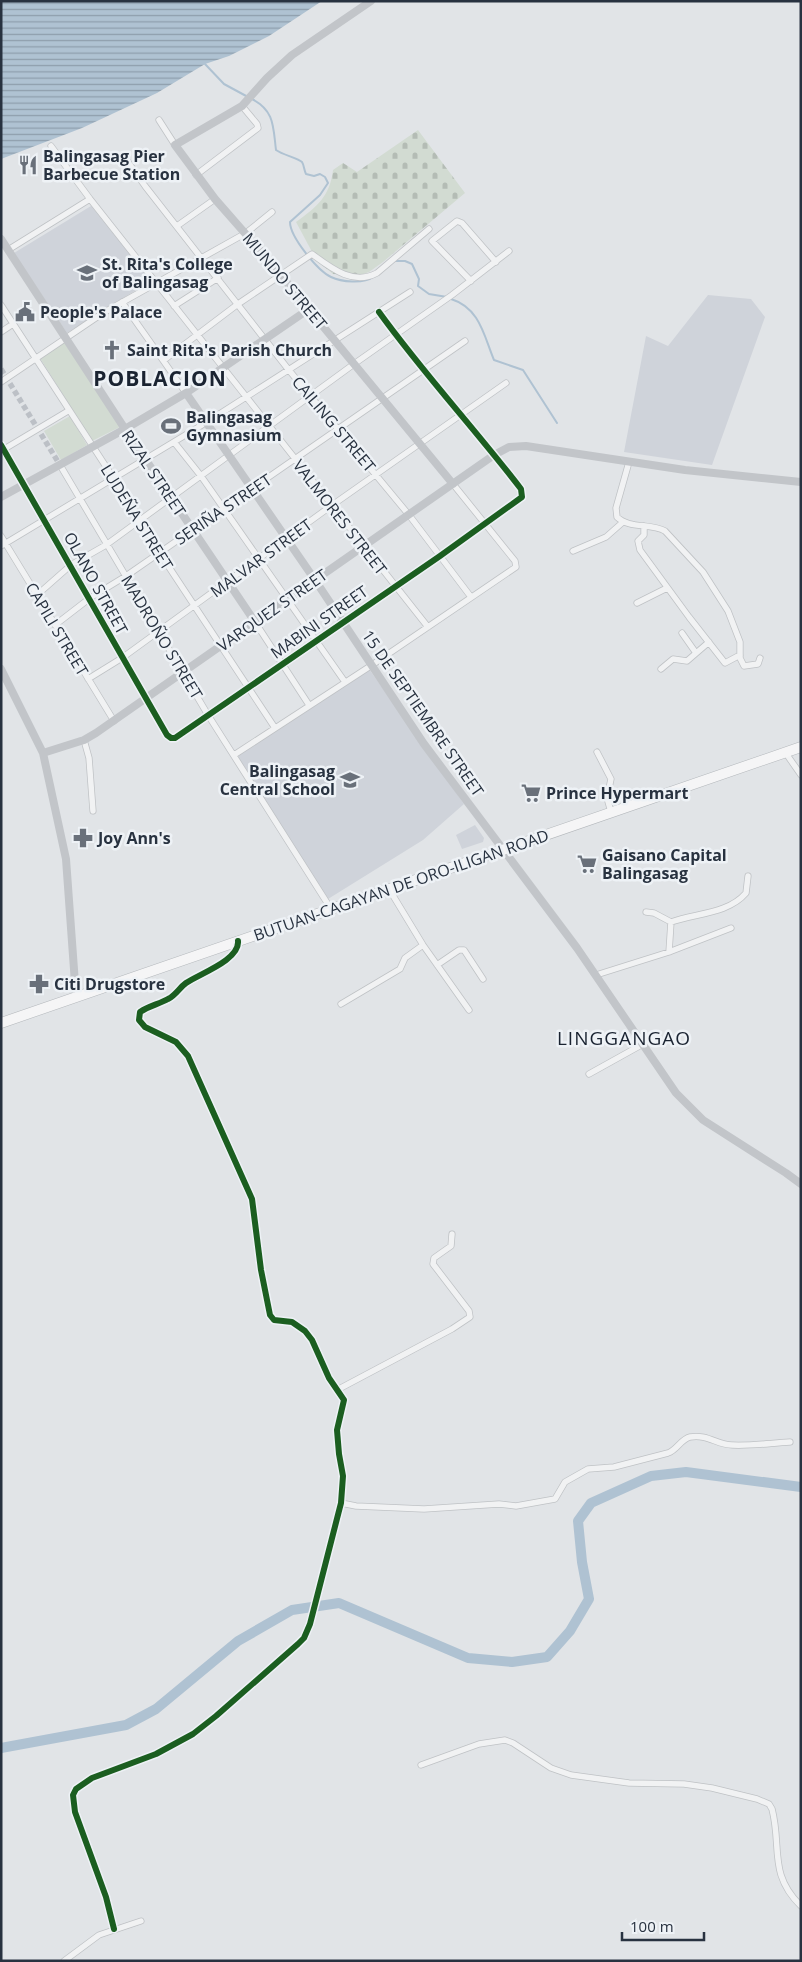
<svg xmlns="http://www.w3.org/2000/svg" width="802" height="1962" font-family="'Open Sans',sans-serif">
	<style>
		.built { fill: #cfd3da }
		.green { fill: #d2dbd2 }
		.cemetery { fill: url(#cemetery-stones) }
		.water { fill: url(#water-rules) }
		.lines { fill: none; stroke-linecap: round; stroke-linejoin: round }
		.stream { stroke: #afc2d2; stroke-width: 2 }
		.river { stroke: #afc2d2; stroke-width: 10 }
		.street-tunnel { stroke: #bcc0c6; stroke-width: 5.5; stroke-dasharray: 5.5 3; stroke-linecap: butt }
		.street-casing { stroke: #bfc2c5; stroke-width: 7 }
		.highway-casing { stroke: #b3b7bb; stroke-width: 11 }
		.street { stroke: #f1f2f3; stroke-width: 5.5 }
		.secondary { stroke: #c2c5c9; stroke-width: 8 }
		.highway { stroke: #f5f5f6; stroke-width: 10 }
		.cycleway-casing { stroke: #eef2f6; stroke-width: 9 }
		.cycleway { stroke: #1b5e20; stroke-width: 6 }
		.labels { text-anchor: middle; stroke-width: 5; stroke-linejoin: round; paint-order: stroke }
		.poi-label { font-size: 16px; font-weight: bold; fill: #283240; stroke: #eef2f6; text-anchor: start }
		.street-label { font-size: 16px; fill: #283240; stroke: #eef2f6 }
		.quarter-label { font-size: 19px; letter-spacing: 1px; fill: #1a2331; stroke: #eef2f6 }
		.district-label { font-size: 21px; font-weight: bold; letter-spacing: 1px; fill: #1a2331; stroke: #eef2f6 }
	</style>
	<defs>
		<pattern id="cemetery-stones" width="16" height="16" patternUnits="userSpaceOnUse" patternTransform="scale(1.25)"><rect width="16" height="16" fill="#d2dbd2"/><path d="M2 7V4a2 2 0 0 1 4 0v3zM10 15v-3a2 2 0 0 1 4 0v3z" fill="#b4bcb5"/></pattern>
		<pattern id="water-rules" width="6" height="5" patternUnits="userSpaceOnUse" patternTransform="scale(1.25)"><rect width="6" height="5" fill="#afc2d2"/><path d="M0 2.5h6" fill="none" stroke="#8e9eac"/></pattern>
	</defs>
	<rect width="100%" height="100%" fill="#e1e4e7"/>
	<path class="built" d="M91,206L149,278V282L67,333L14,253Z
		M708,295L751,299L765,317L712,465L624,452L646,336L668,346Z
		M369,669L464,804L423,840L328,899L237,755Z
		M475,825L484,838L483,842L462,849L456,835Z"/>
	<path class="green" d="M64,342L120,427L92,441L40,358Z
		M70,416L87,445L61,460L44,431Z"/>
	<path class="cemetery" d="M418,130L465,193L383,262L369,272L361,275L333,274L317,261L296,222C317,207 330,196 333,170L343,163L357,172Z"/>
	<path class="water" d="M1,1H322L269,36L229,56L205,64L157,93L82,128L1,159Z"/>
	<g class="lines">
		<path class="stream" d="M205,64L224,84L248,97
			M252,99C275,111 273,127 276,150C283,155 298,158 302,162C304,165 304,170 306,174L314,176L320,174L325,177L328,183L320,195L290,222C290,237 318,271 331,277C341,282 364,284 373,277
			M395,261H405L412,264L419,279L418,286L429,294L447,297
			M451,299C480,308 484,336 494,360L523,370L557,423"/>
		<path class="river" d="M1,1748L126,1725L156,1709L238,1641L292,1610L339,1603L468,1658L512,1662L547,1657L570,1631L589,1599L582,1562L578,1521L591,1503L651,1476L686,1472L801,1487"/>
		<path class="street-tunnel" d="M1,369L60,465"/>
		<defs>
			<path id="street" d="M159,120L175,145
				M51,146L90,199L428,627
				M123,155L145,186L288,369L409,515L471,597
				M196,175L258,128L257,124L242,106
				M177,226L215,199
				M8,250L90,199
				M471,281L432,241L457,221L462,223L496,262
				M122,302L186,393
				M1,305L140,519L159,552L275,728
				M174,306L218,278
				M1,332L13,324
				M164,360L238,304L312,254C331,268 353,286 377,273L429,229
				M1,382L103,313L246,233L272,212
				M174,442L201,476L345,682
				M1,445L167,735L171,738H175L440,556L522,497L521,489C475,429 423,373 379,312
				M1,451L68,411
				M629,462L616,508L617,517C629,529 651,523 665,531L703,572L728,611L740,642V658L744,666L758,664L760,658
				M60,465L208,715L331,909
				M644,526V535L638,541L640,550L689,617L725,663L740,655
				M1,536L114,721
				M1,546L207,422L410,292
				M573,551L606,537L623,522
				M37,595L71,565L106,545L354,364L452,295L509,251
				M637,603L667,588
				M255,622L309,705
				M55,625L90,598L126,576L465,341
				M682,633L696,653
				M661,669L673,659L687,661L709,642
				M88,679L122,658L331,506L506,383
				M84,740L89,758L93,811
				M597,752L611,779L607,798L611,812
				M785,752L801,775
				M234,755L372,665L516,567L515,561L453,484
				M389,889L423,945L469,1010
				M646,912L654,913L671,922
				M671,922C696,913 728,914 746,893L748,876
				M669,952L671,922
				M437,965L459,950H464L483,979
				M596,975L669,952L731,928
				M341,1004L400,969L405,958L423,945
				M589,1074L643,1044
				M337,1390L452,1329L470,1317L469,1311L433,1264L434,1258L451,1246L452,1234
				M341,1503L356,1506L424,1509L499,1504L516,1506L555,1499L565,1482L588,1469L614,1467L668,1453C677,1450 681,1439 690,1437C708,1434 717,1445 732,1445C751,1446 771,1443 790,1442
				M421,1765L479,1744L505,1740L513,1743L551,1768L571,1775L629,1783L684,1784L712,1788L757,1799L769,1804L772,1809C782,1847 768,1874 801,1906
				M114,1929L106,1897L75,1812L73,1795L76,1789L92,1778L156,1754L193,1734L216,1716L298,1644L304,1638L310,1624L341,1503L343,1476L339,1454L337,1430L344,1400L329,1378L312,1340L305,1331L292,1322L274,1320L270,1315L261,1270L252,1199L188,1056L176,1042L145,1027L139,1020L140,1012C149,1006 159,1004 168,999C176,995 179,988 186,983C199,974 240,960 238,941
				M64,1961L99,1935L141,1921"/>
			<path id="highway" d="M1,1023L801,747"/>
		</defs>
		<use href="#street" class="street-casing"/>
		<use href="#highway" class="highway-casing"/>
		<use href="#street" class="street"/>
		<path class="secondary" d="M371,1L292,55L267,78L242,106L175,145L215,199L265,256L453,484
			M1,239L125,429L255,622
			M186,393L315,580L424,744L577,948L676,1093L703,1120L786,1173L801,1184
			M1,497L125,429L186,393L309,309
			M1,669L43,753L66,859L76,997
			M43,753L84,740L96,733L494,455L509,447L526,446L685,470L801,482"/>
		<use href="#highway" class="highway"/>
		<defs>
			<path id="cycleway" d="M1,445L167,735L171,738H175L440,556L522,497L521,489C475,429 423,373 379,312
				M114,1929L106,1897L75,1812L73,1795L76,1789L92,1778L156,1754L193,1734L216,1716L298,1644L304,1638L310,1624L341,1503L343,1476L339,1454L337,1430L344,1400L329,1378L312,1340L305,1331L292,1322L274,1320L270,1315L261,1270L252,1199L188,1056L176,1042L145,1027L139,1020L140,1012C149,1006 159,1004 168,999C176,995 179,988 186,983C199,974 240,960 238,941"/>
		</defs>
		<use href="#cycleway" class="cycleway-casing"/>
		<use href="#cycleway" class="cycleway"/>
	</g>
	<defs>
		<symbol id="restaurant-bare" viewBox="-9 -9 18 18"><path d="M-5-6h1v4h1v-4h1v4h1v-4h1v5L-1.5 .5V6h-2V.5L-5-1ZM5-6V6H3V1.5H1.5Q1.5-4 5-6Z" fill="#69707a" stroke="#eef2f6" stroke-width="2.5" paint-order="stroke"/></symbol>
		<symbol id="university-bare" viewBox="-9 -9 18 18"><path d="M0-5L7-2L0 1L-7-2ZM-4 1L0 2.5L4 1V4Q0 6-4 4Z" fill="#69707a" stroke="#eef2f6" stroke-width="2.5" paint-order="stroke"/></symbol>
		<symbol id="civic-bare" viewBox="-9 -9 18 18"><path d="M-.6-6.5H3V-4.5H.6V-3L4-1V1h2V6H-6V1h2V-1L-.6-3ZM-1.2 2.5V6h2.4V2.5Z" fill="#69707a" stroke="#eef2f6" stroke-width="2.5" paint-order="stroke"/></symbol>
		<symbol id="church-bare" viewBox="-9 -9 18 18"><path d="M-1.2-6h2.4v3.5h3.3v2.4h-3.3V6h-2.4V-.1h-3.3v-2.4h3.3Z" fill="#69707a" stroke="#eef2f6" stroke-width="2.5" paint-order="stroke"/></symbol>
		<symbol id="stadium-bare" viewBox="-9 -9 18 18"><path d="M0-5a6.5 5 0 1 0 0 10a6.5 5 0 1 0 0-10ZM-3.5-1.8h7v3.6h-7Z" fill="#69707a" stroke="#eef2f6" stroke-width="2.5" paint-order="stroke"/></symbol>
		<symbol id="school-bare" viewBox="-9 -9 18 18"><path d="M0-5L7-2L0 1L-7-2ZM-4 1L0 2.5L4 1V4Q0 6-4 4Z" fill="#69707a" stroke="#eef2f6" stroke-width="2.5" paint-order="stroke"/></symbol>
		<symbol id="supermarket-bare" viewBox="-9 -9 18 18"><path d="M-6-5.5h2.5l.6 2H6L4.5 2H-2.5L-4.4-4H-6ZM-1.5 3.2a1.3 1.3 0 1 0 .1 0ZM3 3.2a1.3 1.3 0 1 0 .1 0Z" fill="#69707a" stroke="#eef2f6" stroke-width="2.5" paint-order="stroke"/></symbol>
		<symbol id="pharmacy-bare" viewBox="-9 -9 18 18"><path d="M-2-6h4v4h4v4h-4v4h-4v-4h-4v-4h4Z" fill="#69707a" stroke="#eef2f6" stroke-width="2.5" paint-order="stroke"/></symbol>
	</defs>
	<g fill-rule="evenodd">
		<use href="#restaurant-bare" x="14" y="151" width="28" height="28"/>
		<use href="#university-bare" x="73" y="259" width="28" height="28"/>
		<use href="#civic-bare" x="11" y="298" width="28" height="28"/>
		<use href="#church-bare" x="98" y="336" width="28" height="28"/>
		<use href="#stadium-bare" x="157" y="412" width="28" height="28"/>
		<use href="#school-bare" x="336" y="766" width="28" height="28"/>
		<use href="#supermarket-bare" x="517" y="779" width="28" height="28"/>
		<use href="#pharmacy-bare" x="69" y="824" width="28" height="28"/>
		<use href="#supermarket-bare" x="573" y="850" width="28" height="28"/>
		<use href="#pharmacy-bare" x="25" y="970" width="28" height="28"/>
	</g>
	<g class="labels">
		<g class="poi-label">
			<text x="43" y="162">Balingasag Pier<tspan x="43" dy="18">Barbecue Station</tspan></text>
			<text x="102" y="270">St. Rita's College<tspan x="102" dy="18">of Balingasag</tspan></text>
			<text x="40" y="318">People's Palace</text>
			<text x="127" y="356">Saint Rita's Parish Church</text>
			<text x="186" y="423">Balingasag<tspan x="186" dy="18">Gymnasium</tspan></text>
			<text x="335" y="777" text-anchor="end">Balingasag<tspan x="335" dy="18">Central School</tspan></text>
			<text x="546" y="799">Prince Hypermart</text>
			<text x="98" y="844">Joy Ann's</text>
			<text x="602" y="861">Gaisano Capital<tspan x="602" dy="18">Balingasag</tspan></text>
			<text x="54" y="990">Citi Drugstore</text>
		</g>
		<g class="street-label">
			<text transform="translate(285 281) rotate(50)" y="6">MUNDO STREET</text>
			<text transform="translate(334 424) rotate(50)" y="6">CAILING STREET</text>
			<text transform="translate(154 473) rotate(56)" y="6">RIZAL STREET</text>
			<text transform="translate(223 509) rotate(-34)" y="6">SERIÑA STREET</text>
			<text transform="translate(137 517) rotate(58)" y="6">LUDEÑA STREET</text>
			<text transform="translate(340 517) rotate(52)" y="6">VALMORES STREET</text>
			<text transform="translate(261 558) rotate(-36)" y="6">MALVAR STREET</text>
			<text transform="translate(96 583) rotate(61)" y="6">OLANO STREET</text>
			<text transform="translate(272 610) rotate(-35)" y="6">VARQUEZ STREET</text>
			<text transform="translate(319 622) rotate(-35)" y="6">MABINI STREET</text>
			<text transform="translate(57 629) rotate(59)" y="6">CAPILI STREET</text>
			<text transform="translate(162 637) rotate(59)" y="6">MADROÑO STREET</text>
			<text transform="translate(423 713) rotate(55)" y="6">15 DE SEPTIEMBRE STREET</text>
			<text transform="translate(401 885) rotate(-19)" y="6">BUTUAN-CAGAYAN DE ORO-ILIGAN ROAD</text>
		</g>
		<g class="quarter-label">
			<text x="624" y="1045">LINGGANGAO</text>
		</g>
		<g class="district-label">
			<text x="160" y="386">POBLACION</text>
		</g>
	</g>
	<rect width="802" height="1962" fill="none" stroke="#283240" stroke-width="5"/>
	<path d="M622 1932v8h82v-8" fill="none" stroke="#283240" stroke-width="2.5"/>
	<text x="630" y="1932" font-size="15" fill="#283240" stroke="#eef2f6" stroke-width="4" paint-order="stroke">100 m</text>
</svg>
